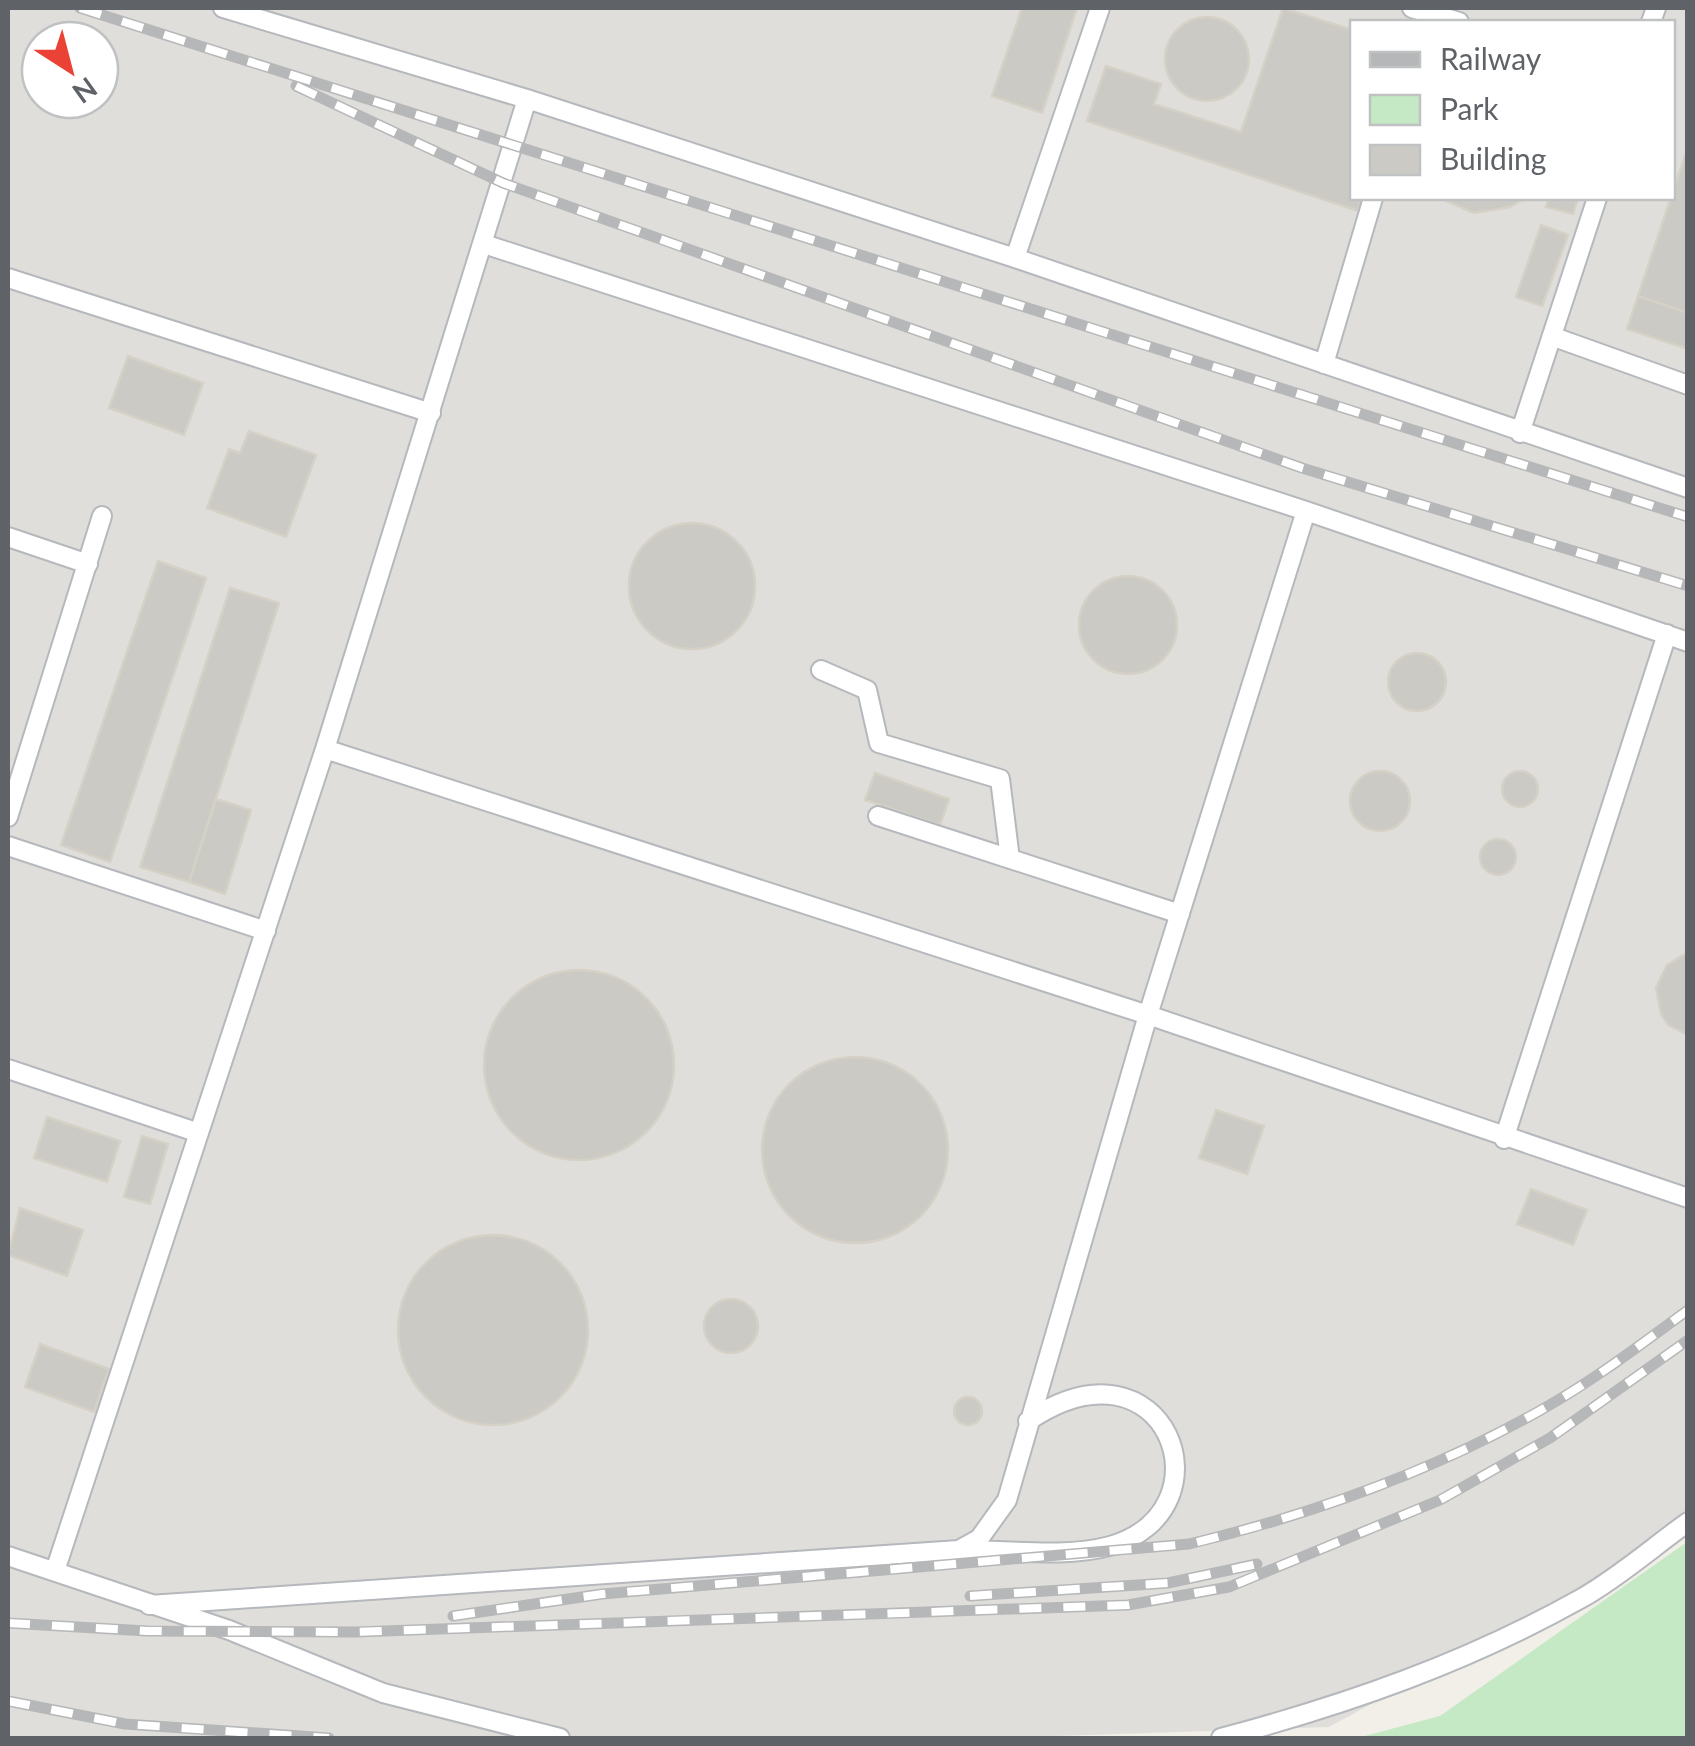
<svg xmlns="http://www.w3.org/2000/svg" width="1695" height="1746" font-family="Lato,sans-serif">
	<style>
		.industrial { fill: #e0deda; fill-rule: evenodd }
		.green { fill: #c5e8c5 }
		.building { fill: #cccac5; stroke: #d6d1c6; stroke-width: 2.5 }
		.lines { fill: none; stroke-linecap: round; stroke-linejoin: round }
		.service-casing { stroke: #b5b8bc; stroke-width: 22 }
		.service { stroke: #fff; stroke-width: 18 }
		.rail-casing { stroke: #b6b7b8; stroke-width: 11 }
		.rail { stroke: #fff; stroke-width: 8; stroke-dasharray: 22; stroke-linecap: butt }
	</style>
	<rect width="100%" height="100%" fill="#f1efe8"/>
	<path class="industrial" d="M8,8H1687V1532L1329,1727L995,1738H8ZM1352,22H1672V198H1352ZM40,40H100V100H40Z"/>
	<path class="green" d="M1687,1542V1738H1357L1440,1716Z"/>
	<path class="building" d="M1022,8H1077L1042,113L992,96Z
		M1283,8L1352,30V198H1362L1358,211L1087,121L1106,66L1161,84L1154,104L1241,132Z
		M1165 59a42 42 0 1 1 84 0a42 42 0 1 1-84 0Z
		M1688,147V313L1638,296Z
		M1440,198H1525L1510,207L1474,213Z
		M1549,198H1578L1573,214L1546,207Z
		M1541,225L1568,235L1542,306L1516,297Z
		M1638,296L1688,313V349L1627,329Z
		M128,356L203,383L184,435L109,408Z
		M249,431L316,455L286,537L207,508L229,449L240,453Z
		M629 586a63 63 0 1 1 126 0a63 63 0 1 1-126 0Z
		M158,561L206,578L110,862L61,845Z
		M1079 625a49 49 0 1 1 98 0a49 49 0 1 1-98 0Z
		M230,588L279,603L189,882L140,867Z
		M1388 682a29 29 0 1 1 58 0a29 29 0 1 1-58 0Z
		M1502 789a18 18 0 1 1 36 0a18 18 0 1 1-36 0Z
		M1350 801a30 30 0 1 1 60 0a30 30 0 1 1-60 0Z
		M875,773L949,799L940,825L865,800Z
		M216,799L251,810L225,894L189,882Z
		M1480 857a18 18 0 1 1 36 0a18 18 0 1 1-36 0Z
		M1688,952V1035L1668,1025L1661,1014L1656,988L1667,965Z
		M484 1065a95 95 0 1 1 190 0a95 95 0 1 1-190 0Z
		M762 1150a93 93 0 1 1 186 0a93 93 0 1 1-186 0Z
		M1216,1110L1264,1126L1247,1174L1199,1158Z
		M47,1117L120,1141L107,1182L34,1158Z
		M142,1136L168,1144L150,1204L124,1197Z
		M1531,1189L1587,1210L1573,1245L1517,1224Z
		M20,1208L83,1230L67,1276L8,1255Z
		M398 1330a95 95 0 1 1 190 0a95 95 0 1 1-190 0Z
		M704 1326a27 27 0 1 1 54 0a27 27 0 1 1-54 0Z
		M40,1344L109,1369L94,1412L25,1387Z
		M954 1411a14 14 0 1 1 28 0a14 14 0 1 1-28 0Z"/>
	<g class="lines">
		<defs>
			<path id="service" d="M223,8L527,99L1015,258L1688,488
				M1412,8L1459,22
				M1651,22L1656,8
				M484,244L1306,511L1688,642
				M1015,258L1100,8
				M8,278L431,413
				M1554,337L1688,385
				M1324,364L1373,198
				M1520,433L1597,198
				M8,537L88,564
				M821,670L867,690L879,743L1000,779L1010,859
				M325,749L1148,1015L1688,1198
				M878,816L1180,914
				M8,817L102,516
				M8,846L266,931
				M8,1069L199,1133
				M1504,1139L1667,634
				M964,1550C1010,1550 1066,1558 1110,1546C1234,1510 1166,1327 1028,1421
				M8,1556L229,1630L383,1693L560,1738
				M55,1571L325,749L527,99
				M149,1605L959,1550L979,1539L1007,1500L1148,1015L1306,511
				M1221,1738C1348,1704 1466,1663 1582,1598C1619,1577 1653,1547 1688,1522"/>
		</defs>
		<use href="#service" class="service-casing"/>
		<use href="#service" class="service"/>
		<defs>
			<path id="rail" d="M80,8L1688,517
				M296,86L503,183L1302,468L1688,586
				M970,1596L1168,1583L1257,1564
				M453,1616L602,1594L1189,1544C1310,1515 1433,1471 1541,1410C1593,1381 1640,1345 1688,1310
				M8,1623L147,1631L356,1632L1128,1605L1229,1587L1440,1500L1550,1438L1688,1340
				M8,1701L125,1724L329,1738"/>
		</defs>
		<use href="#rail" class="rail-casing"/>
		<use href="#rail" class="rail"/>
	</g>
	<rect width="1695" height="1746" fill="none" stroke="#5f6368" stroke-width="20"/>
	<rect x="1350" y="20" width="325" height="180" fill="#ffffff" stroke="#bfc1c3" stroke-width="2.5"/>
	<rect x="1370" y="52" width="50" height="15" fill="#b6b7b8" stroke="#bfc1c3" stroke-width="2.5"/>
	<text x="1440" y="70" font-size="30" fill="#5f6368">Railway</text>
	<rect x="1370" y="95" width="50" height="30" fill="#c5e8c5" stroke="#bfc1c3" stroke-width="2.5"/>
	<text x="1440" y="120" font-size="30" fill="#5f6368">Park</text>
	<rect x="1370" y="145" width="50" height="30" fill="#cccac5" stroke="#bfc1c3" stroke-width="2.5"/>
	<text x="1440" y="170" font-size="30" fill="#5f6368">Building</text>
	<g transform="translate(70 70) rotate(144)"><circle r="48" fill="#ffffff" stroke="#bfc1c3" stroke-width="2.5"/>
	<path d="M0-8L18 38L0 25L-18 38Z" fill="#ea4335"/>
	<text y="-15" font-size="28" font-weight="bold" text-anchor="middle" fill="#5f6368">N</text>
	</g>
</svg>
